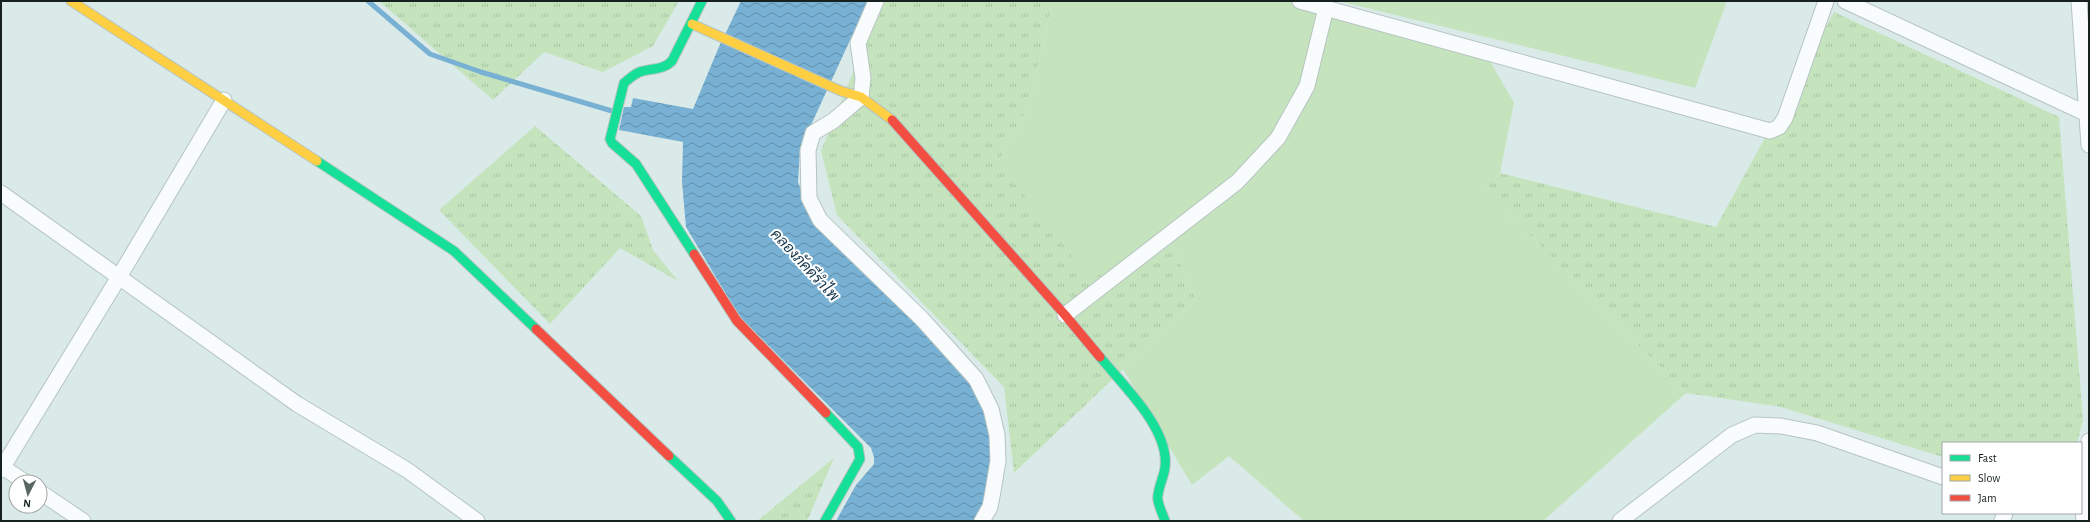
<svg xmlns="http://www.w3.org/2000/svg" width="2090" height="522" font-family="'Alegreya Sans',Sarabun,sans-serif">
	<style>
		.grass { fill: url(#grass-tufts) }
		.garden { fill: #c5e4be }
		.water { fill: url(#water-waves) }
		.lines { fill: none; stroke-linecap: round; stroke-linejoin: round }
		.stream { stroke: #78b1d3; stroke-width: 5 }
		.street-casing { stroke: #b6c4c2; stroke-width: 17 }
		.fast-casing { stroke: #b6c4c2; stroke-width: 11 }
		.slow-casing { stroke: #b6c4c2; stroke-width: 11 }
		.jam-casing { stroke: #b6c4c2; stroke-width: 11 }
		.street { stroke: #f9fcfc; stroke-width: 15 }
		.fast { stroke: #16e098; stroke-width: 9 }
		.slow { stroke: #ffcf43; stroke-width: 9 }
		.jam { stroke: #f24e42; stroke-width: 9 }
		.labels { text-anchor: middle; stroke-width: 4; stroke-linejoin: round; paint-order: stroke }
		.water-label { font-size: 15px; font-style: italic; fill: #16374c; stroke: #fff }
	</style>
	<defs>
		<pattern id="grass-tufts" width="24" height="20" patternUnits="userSpaceOnUse"><rect width="24" height="20" fill="#c5e4be"/><path d="M3 7l-1-3M5 7V3M7 7l1-3M15 17l-1-3M17 17v-4M19 17l1-3" fill="none" stroke="#a8c3a3"/></pattern>
		<pattern id="water-waves" width="16" height="10" patternUnits="userSpaceOnUse"><rect width="16" height="10" fill="#78b1d3"/><path d="M0 5q4-4 8 0t8 0" fill="none" stroke="#6190ab"/></pattern>
	</defs>
	<rect width="100%" height="100%" fill="#daeae8"/>
	<path class="grass" d="M379,1H679L653,46L603,72L544,52L493,100Z
		M885,1H1053L1028,106L998,162L1167,232L1196,300L1014,473L1004,387L837,215L821,151L852,75Z
		M1834,12L2059,117L2083,420L2077,443H1943V457L1781,407L1686,393L1484,189L1500,173L1716,227Z
		M535,126L641,216L653,250L678,281L620,248L550,324L439,210Z
		M834,458L807,521H757Z"/>
	<path class="garden" d="M1053,1H1297L1483,49L1514,103L1500,173L1485,189L1686,393L1543,521H1304L1229,456L1192,485L1123,369L1196,300L1167,232L1091,280L998,162L1028,106Z
		M1338,1H1727L1695,88Z"/>
	<path class="water" d="M741,1H868L800,149L798,182L810,213L867,275L962,369L981,399L993,447L982,513L977,521H836L856,485L874,464V457L871,448L739,316L686,227L682,182L683,142L619,130L624,107H631L633,98L693,109L718,49Z"/>
	<g class="lines">
		<path class="stream" d="M368,1L430,54L481,72L612,111"/>
		<defs>
			<path id="street" d="M876,1L858,43L863,78L861,97L833,121L813,133L808,150L809,198L820,220L922,319L976,379L991,409L997,435L998,461L993,491L990,507L982,521
				M1300,1L1770,131L1779,127L1785,118L1826,1
				M1845,1L2087,114
				M2079,1L2089,145
				M1,193L297,404L407,470L477,521
				M1065,315L1237,182L1278,138L1307,86L1326,8
				M1,466L25,482
				M1,470L119,277L224,100
				M40,492L83,521
				M1620,521L1732,435L1755,425L1781,426L1817,433L1943,477
				M2002,521L2005,513
				M2084,521L2083,509L2089,441"/>
			<path id="fast" d="M317,161L454,251L536,329
				M694,254L636,164L612,143L610,139L624,83C629,79 636,72 643,71C654,68 663,70 672,61L702,1
				M1100,357C1122,384 1161,421 1165,456C1167,473 1160,480 1158,495C1156,502 1163,514 1165,521
				M669,456L717,501L731,521
				M825,521L860,459L858,447L826,413"/>
			<path id="slow" d="M71,1L317,161
				M692,24L841,91L861,97L892,120"/>
			<path id="jam" d="M892,120L1065,315L1100,357
				M694,254L737,321L826,413
				M536,329L669,456"/>
		</defs>
		<use href="#street" class="street-casing"/>
		<use href="#fast" class="fast-casing"/>
		<use href="#slow" class="slow-casing"/>
		<use href="#jam" class="jam-casing"/>
		<use href="#street" class="street"/>
		<use href="#fast" class="fast"/>
		<use href="#slow" class="slow"/>
		<use href="#jam" class="jam"/>
	</g>
	<g class="labels">
		<g class="water-label">
			<text transform="translate(805 265) rotate(47)" y="5">คลองภัคดีรำไพ</text>
		</g>
	</g>
	<rect width="2090" height="522" fill="none" stroke="#15201f" stroke-width="4"/>
	<rect x="1942" y="442" width="140" height="72" fill="#ffffff" stroke="#a1a6a5"/>
	<rect x="1950" y="455" width="20" height="6" fill="#16e098" stroke="#a1a6a5"/>
	<text x="1978" y="462" font-size="12" fill="#15201f">Fast</text>
	<rect x="1950" y="475" width="20" height="6" fill="#ffcf43" stroke="#a1a6a5"/>
	<text x="1978" y="482" font-size="12" fill="#15201f">Slow</text>
	<rect x="1950" y="495" width="20" height="6" fill="#f24e42" stroke="#a1a6a5"/>
	<text x="1978" y="502" font-size="12" fill="#15201f">Jam</text>
	<g transform="translate(28 494) rotate(186)"><circle r="19" fill="#ffffff" stroke="#a1a6a5"/>
	<path d="M0-3L7 15L0 10L-7 15Z" fill="#5a6765"/>
	<text y="-6" font-size="11" font-weight="bold" text-anchor="middle" fill="#15201f">N</text>
	</g>
</svg>
